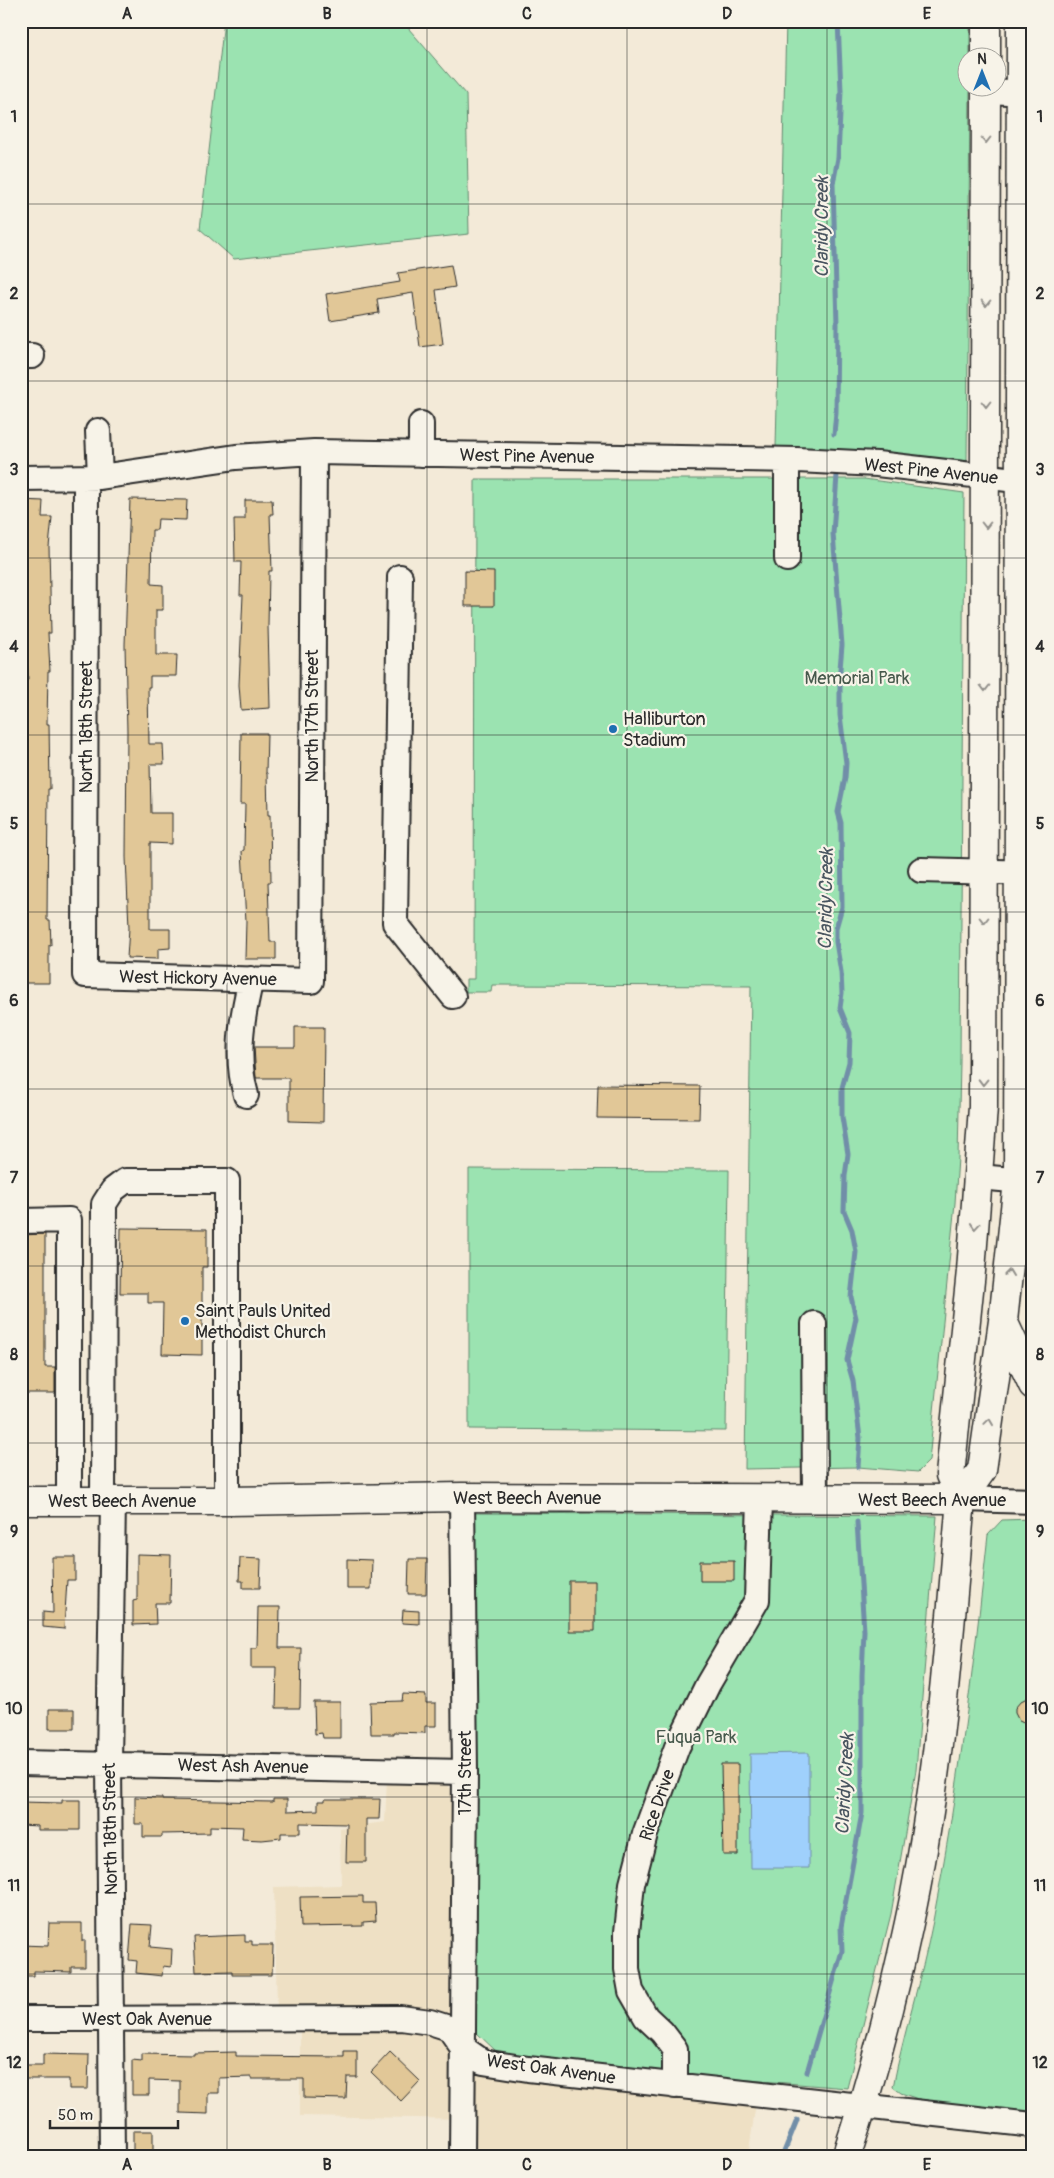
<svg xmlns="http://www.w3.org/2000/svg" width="1054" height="2178" font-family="Pangolin,sans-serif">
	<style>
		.built { fill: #eee0c4 }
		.green { fill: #9be3b1; stroke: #63876e }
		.water { fill: #9fd0fc; stroke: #718ea8 }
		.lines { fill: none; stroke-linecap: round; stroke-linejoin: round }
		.stream { stroke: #718ea8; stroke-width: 5 }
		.building { fill: #e1c797; stroke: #2b2b2b }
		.minor-casing { stroke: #2b2b2b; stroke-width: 28 }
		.major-casing { stroke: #2b2b2b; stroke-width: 31 }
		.minor { stroke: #f7f3e8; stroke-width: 24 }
		.major { stroke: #f7f3e8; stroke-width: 28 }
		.oneway { stroke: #918f8a }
		.grid { fill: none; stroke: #2b2b2b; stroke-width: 1; stroke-opacity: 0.55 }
		.poi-dot { fill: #1f6fb2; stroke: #f7f3e8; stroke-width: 2 }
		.labels { text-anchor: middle; stroke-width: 4.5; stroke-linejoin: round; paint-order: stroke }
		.street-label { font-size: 18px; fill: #2b2b2b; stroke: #f7f3e8 }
		.park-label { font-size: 18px; fill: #47594c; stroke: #f7f3e8 }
		.poi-label { font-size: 18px; fill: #2b2b2b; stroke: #f7f3e8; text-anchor: start }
		.water-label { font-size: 19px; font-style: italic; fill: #48545f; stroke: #f7f3e8 }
		.neatline { fill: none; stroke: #2b2b2b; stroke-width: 2 }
		.grid-label { font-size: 16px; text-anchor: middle; font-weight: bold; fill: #2b2b2b }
	</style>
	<rect width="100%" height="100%" fill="#f3ead8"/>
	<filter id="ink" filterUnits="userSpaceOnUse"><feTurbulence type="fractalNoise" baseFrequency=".02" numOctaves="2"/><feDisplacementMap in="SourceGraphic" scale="10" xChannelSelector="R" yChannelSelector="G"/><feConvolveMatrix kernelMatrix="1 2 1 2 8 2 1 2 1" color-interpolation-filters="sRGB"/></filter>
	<g filter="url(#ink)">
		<path class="built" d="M387,1778L443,1780L452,1790L449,1986L454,2071L756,2103L748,2157H471L470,2119L300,2116V2007H277L274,1887L341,1885L340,1828L385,1822Z"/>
		<path class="green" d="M224,21H402L466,95L469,234L234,259L200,229Z
			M786,21H970V57L966,58V88H970L967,462L776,447Z
			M475,479H864L964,493L960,1062L958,1158L955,1203L929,1461L918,1472L858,1467L745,1469L751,986L492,985L491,992H466V979H474Z
			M469,1169L729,1170L726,1431L469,1429Z
			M472,1513L937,1516L916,1770L891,1914L847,2088L701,2076L498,2053L476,2032Z
			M1033,1519V2114L918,2099L901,2093L893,2087C904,2031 922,1977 933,1921C958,1793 974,1665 988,1535L1002,1520Z"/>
		<path class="water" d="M809,1753V1868H751L750,1754Z"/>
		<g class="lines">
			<path class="stream" d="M834,434L836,412L837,324L833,184L838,158L841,91L838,21
				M837,475L833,534L842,645L840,669V715L846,763L845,778L838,812L841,823L842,907L836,928V942L841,972L842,993L840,1008L850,1033L849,1062L842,1088V1117L848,1154L845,1176L844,1211L852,1230L856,1252L851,1297L856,1318L847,1360L853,1381L860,1438L858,1467
				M807,2072L842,1951L841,1927L862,1813V1675L864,1631L857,1522
				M782,2157L797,2120"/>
		</g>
		<path class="building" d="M451,265L455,287L436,290L443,344L420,347L413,293L377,299L379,313L330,321L326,294L400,282L398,273Z
			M130,499L187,500L186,520L158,519L157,530H152L151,584L163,585V610H156V655H177L176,676H150V687H148L149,744H163L164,764H150L151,813H172V844L150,843V929H170V948L158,949V959L127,958L129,928L126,857L127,731L125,645Z
			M21,500L43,501L42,517H52L49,547L51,633H48L50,671H48L47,724H49L50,789H48L47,920H50L51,945H49V983H23L21,834H27L26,789H23V779H21V723H24L25,680H28L25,595H22Z
			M245,500H272L273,514H270L272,571H269L268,626L270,708L241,710L239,685L243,595H240L241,562H235L234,519H245Z
			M465,571L494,572V606H465Z
			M241,733H267L266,773H267L268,815H270L271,882H268L270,942H276V959H245L246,921L242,851L244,850L245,804H240Z
			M295,1027H324L323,1122L289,1121V1078H256L254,1047H295Z
			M598,1085L700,1086L699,1119L597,1118Z
			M121,1228L207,1229V1267H202V1355L162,1354L163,1303H148V1293H120Z
			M45,1234V1367H55V1393H21V1235Z
			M137,1554L171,1555L170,1603H155L156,1624L133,1625V1601L137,1600Z
			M52,1557H75V1580H67L64,1629L43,1627V1612L53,1613Z
			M240,1558L261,1559L260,1588H243V1581H239Z
			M347,1559L372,1560L371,1589H347Z
			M409,1559H427L426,1594H408Z
			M700,1561H734V1581H700Z
			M569,1581H595V1631H569Z
			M258,1607H280L279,1648H301L300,1708H276L277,1668H251V1648H257Z
			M403,1610L419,1611V1624L402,1623Z
			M403,1694L426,1695V1703H436V1726H425V1733L394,1732V1734H371L370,1702L402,1701Z
			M1033,1695V1727L1019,1721L1015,1713V1708L1021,1701Z
			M314,1702H340V1738H323L322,1733L315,1734Z
			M49,1709H74V1729H49Z
			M721,1764H738V1855H723Z
			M135,1797L162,1798V1800L273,1802V1799H287V1811L318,1810V1801H325V1799H380L379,1819H366V1862H346L347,1824L300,1823V1833H281V1838L262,1840L242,1839L243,1827L210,1826V1833L162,1834V1837H143V1824H135Z
			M62,1800H80V1830H38V1826L21,1825V1802L62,1803Z
			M363,1896V1903H375L376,1921L363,1922V1926L301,1927L300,1897Z
			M49,1923H82V1941H85V1967H71V1972L34,1971V1976H21V1945L48,1946Z
			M132,1924L152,1925L150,1947L172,1949L171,1967L163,1966L162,1976L136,1973L137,1961L129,1960Z
			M245,1935V1941H252V1945H273L272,1975H232V1971L196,1972L194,1937Z
			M344,2051H357V2077H347L346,2099L304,2098V2079H251V2077L219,2078V2093H208V2114L180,2113V2081L149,2080V2095H132V2060L142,2061V2054L194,2055V2053L236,2052V2056L344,2057Z
			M390,2052L420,2081L401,2101L371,2072Z
			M43,2054L89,2055L88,2089H69V2079H21V2065H43Z
			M133,2131H153V2157H133Z"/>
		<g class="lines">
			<defs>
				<path id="minor" d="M986,91L1033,93
					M21,356H32
					M421,424V454
					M98,431L100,477
					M21,478L100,477L236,457L314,452L797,460L877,464L1033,482
					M86,478L85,975L311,981L314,452
					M787,559V460
					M400,577L395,923L453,996
					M921,870L1033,873
					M246,1095C235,1057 242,1017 251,979
					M979,1177L1033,1182
					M21,1221L69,1220V1501
					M814,1324L815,1499
					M961,1499L1033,1501
					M103,1501L104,1204L113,1190L125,1181H227V1501
					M21,1763L465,1772
					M21,2019L401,2018L430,2022L449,2028L463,2048L483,2062L528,2069L1033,2125
					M675,2086V2049L662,2032L646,2017L631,1991L627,1969V1932L632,1884L645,1834L677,1747L708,1684L757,1600L760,1498
					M112,2157L109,1763L113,1501
					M462,2157L465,1772L462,1497"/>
				<path id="major" d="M986,58V21
					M1003,1321L1033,1385
					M961,1499L982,1470L1003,1321L1018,1181L1021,21
					M21,1501H227L462,1497L961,1499
					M846,2157C872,2080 892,2002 909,1923C939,1784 949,1640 961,1499L950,1475L971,1271L983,1107L986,88"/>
			</defs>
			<use href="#minor" class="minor-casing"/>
			<use href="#major" class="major-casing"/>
			<use href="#minor" class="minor"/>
			<use href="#major" class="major"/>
		</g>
		<defs><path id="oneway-chevron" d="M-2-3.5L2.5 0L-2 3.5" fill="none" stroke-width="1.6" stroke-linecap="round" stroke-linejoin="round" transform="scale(1.25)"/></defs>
		<g class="oneway">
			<use href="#oneway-chevron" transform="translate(986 140) rotate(90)"/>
			<use href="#oneway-chevron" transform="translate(986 303) rotate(90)"/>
			<use href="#oneway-chevron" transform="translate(986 404) rotate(90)"/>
			<use href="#oneway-chevron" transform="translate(986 525) rotate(90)"/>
			<use href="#oneway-chevron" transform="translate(985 688) rotate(90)"/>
			<use href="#oneway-chevron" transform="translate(984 920) rotate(90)"/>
			<use href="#oneway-chevron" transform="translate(983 1082) rotate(91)"/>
			<use href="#oneway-chevron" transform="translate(975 1226) rotate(95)"/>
			<use href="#oneway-chevron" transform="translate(1009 1273) rotate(-84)"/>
			<use href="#oneway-chevron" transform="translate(989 1422) rotate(-82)"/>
		</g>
	</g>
	<path class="grid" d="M227,21V2157M427,21V2157M627,21V2157M827,21V2157M21,204H1033M21,381H1033M21,558H1033M21,735H1033M21,912H1033M21,1089H1033M21,1266H1033M21,1443H1033M21,1620H1033M21,1797H1033M21,1974H1033"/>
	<g class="poi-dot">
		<circle cx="613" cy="729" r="5"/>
		<circle cx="185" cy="1321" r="5"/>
	</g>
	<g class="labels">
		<g class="street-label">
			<text transform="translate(527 456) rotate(1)" y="6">West Pine Avenue</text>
			<text transform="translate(931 471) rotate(6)" y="6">West Pine Avenue</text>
			<text transform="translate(312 716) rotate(-90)" y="6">North 17th Street</text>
			<text transform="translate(86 727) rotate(-90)" y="6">North 18th Street</text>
			<text transform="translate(198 978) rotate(1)" y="6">West Hickory Avenue</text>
			<text x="527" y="1504">West Beech Avenue</text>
			<text x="932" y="1506">West Beech Avenue</text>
			<text x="122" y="1507">West Beech Avenue</text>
			<text transform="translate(243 1766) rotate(1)" y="6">West Ash Avenue</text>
			<text transform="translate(465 1773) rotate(-90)" y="6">17th Street</text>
			<text transform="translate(657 1805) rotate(-71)" y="6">Rice Drive</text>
			<text transform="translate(110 1829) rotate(-91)" y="6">North 18th Street</text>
			<text x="147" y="2025">West Oak Avenue</text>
			<text transform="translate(551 2069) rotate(8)" y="6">West Oak Avenue</text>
		</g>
		<g class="park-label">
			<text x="857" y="684">Memorial Park</text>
			<text x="696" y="1743">Fuqua Park</text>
		</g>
		<g class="poi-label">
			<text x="623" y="725">Halliburton<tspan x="623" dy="21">Stadium</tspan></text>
			<text x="195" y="1317">Saint Pauls United<tspan x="195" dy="21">Methodist Church</tspan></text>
		</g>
		<g class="water-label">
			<text transform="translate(821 227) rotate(-90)" y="7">Claridy Creek</text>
			<text transform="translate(825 899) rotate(-89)" y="7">Claridy Creek</text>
			<text transform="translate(844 1784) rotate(-87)" y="7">Claridy Creek</text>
		</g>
	</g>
	<rect width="1054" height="2178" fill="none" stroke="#f7f3e8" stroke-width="55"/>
	<g transform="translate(982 72)"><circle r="24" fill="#f7f3e8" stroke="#a5a39c"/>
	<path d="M0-4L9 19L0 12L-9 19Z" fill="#1f6fb2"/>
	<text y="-8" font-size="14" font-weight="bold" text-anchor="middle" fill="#2b2b2b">N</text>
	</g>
	<path d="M50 2120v8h128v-8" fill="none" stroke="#2b2b2b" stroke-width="2.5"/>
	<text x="58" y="2120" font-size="15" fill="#2b2b2b" stroke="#f7f3e8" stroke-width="4" paint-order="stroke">50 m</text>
	<rect x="28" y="28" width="998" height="2122" class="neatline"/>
	<g class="grid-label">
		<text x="127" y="19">A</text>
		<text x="327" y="19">B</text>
		<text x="527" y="19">C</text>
		<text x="727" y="19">D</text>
		<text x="927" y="19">E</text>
		<text x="14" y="122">1</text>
		<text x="1040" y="122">1</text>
		<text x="14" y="299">2</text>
		<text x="1040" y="299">2</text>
		<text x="14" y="475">3</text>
		<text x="1040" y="475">3</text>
		<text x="14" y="652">4</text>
		<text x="1040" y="652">4</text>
		<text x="14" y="829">5</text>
		<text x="1040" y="829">5</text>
		<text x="14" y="1006">6</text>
		<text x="1040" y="1006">6</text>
		<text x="14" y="1183">7</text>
		<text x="1040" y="1183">7</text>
		<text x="14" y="1360">8</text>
		<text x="1040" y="1360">8</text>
		<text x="14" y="1537">9</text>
		<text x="1040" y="1537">9</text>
		<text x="14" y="1714">10</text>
		<text x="1040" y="1714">10</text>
		<text x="14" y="1891">11</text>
		<text x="1040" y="1891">11</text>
		<text x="14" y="2068">12</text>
		<text x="1040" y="2068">12</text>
		<text x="127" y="2170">A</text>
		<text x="327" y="2170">B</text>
		<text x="527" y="2170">C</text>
		<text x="727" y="2170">D</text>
		<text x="927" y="2170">E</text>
	</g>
</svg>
